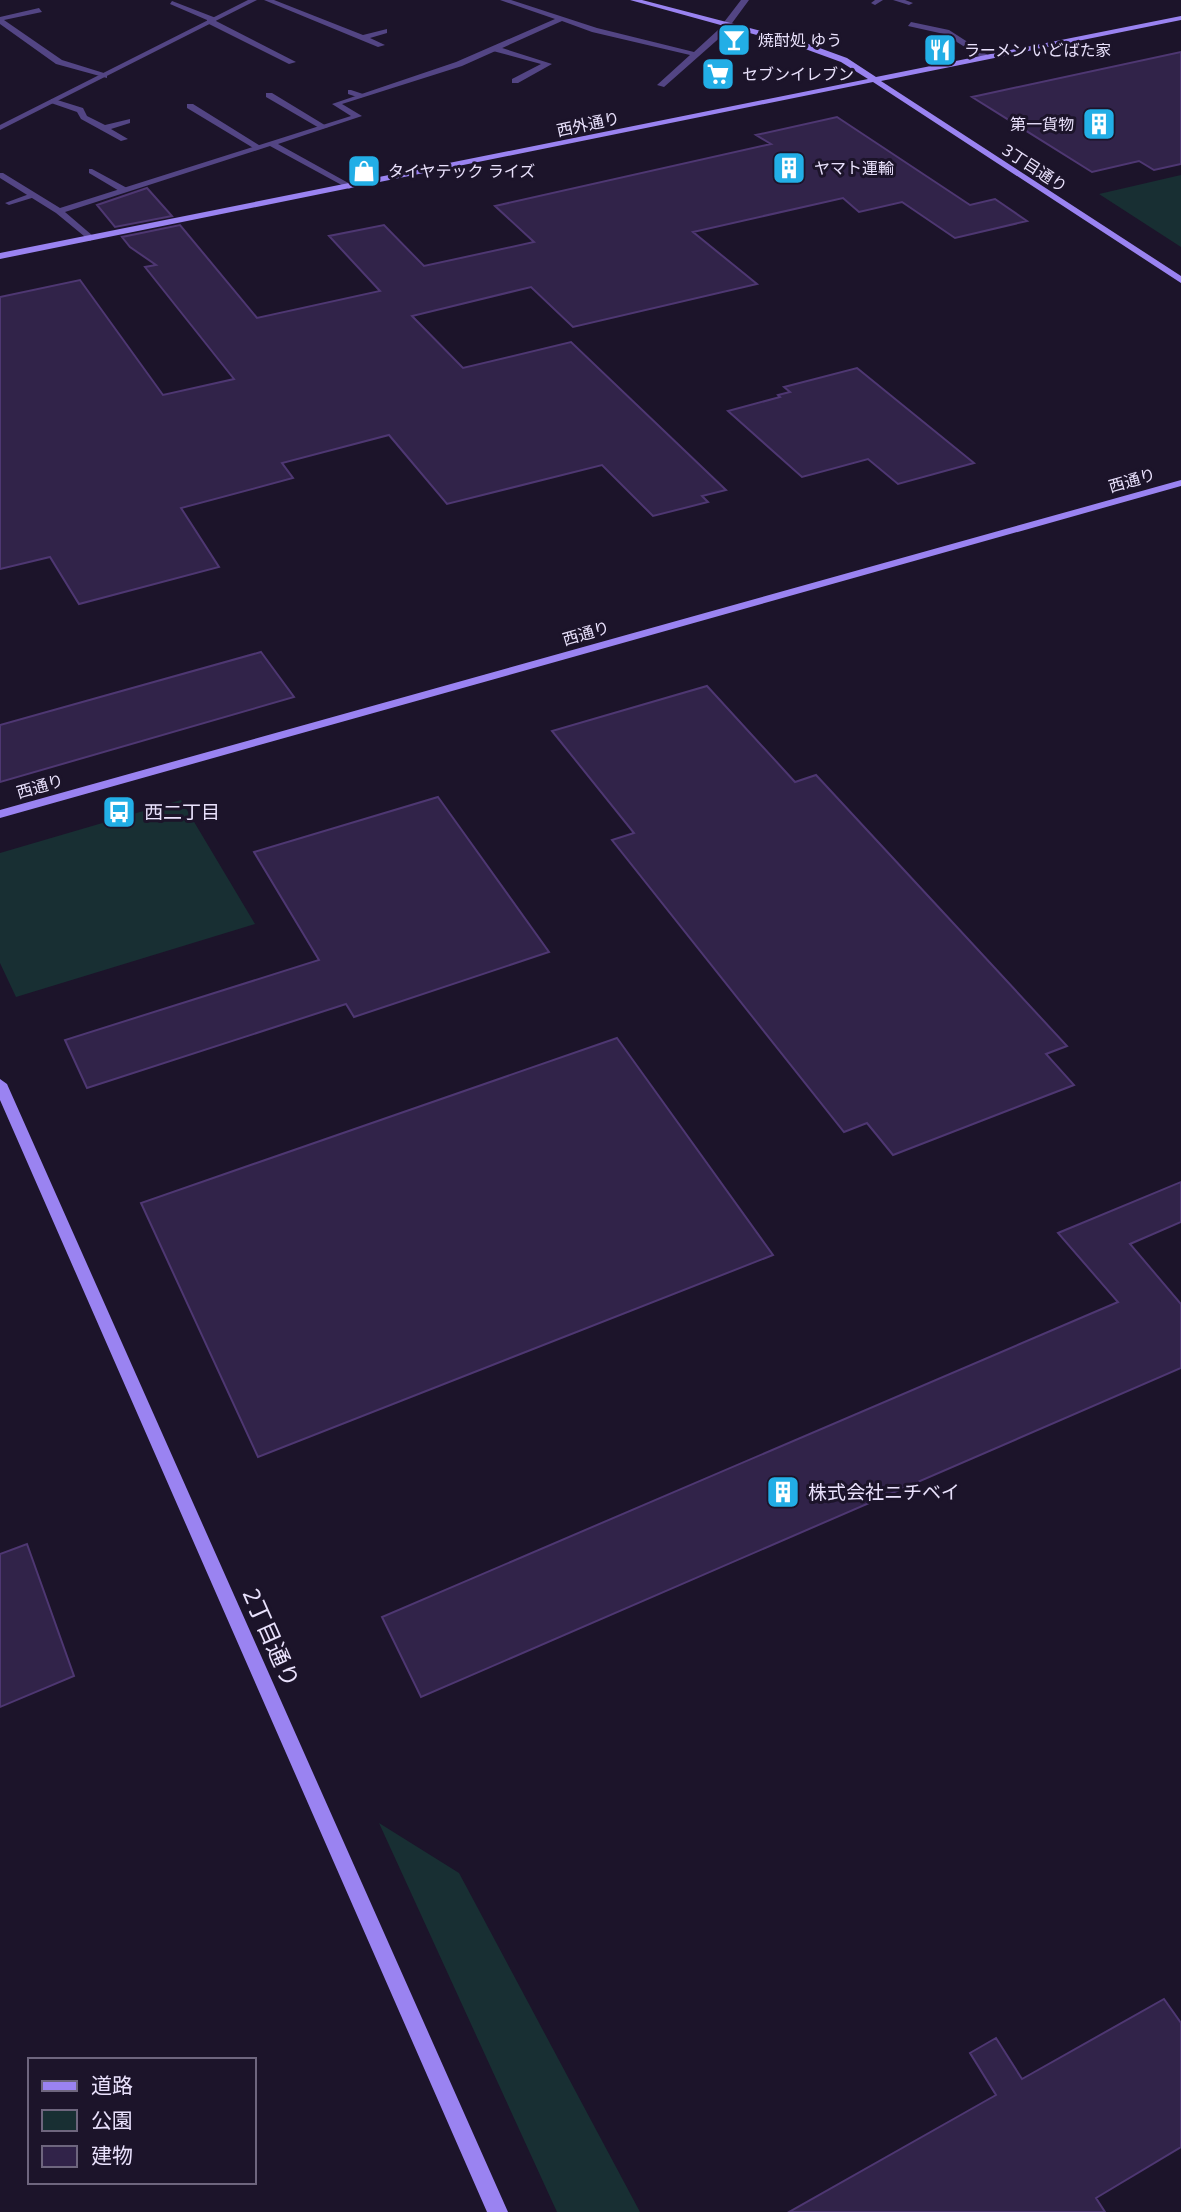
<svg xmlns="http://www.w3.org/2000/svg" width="1181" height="2212" font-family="'Noto Sans','Noto Sans JP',sans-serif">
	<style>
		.green { fill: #182f33 }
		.building { fill: #312349; stroke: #4e3772; stroke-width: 2 }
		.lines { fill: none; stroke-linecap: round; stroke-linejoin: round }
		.lane { fill: #534584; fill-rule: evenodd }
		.street { fill: #534584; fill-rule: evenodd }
		.secondary { fill: #9a83f1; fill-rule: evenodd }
		.labels { text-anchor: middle; stroke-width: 6; stroke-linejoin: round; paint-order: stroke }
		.far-poi-label { font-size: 16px; fill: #e9e1fc; stroke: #1c142a; text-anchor: start }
		.far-street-label { font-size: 16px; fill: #e9e1fc; stroke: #1c142a }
		.poi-label { font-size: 19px; fill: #e9e1fc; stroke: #1c142a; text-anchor: start }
		.near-street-label { font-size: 23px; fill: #e9e1fc; stroke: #1c142a }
	</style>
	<rect width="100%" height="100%" fill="#1c142a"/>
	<path class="green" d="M1181,175V247L1099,194Z
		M181,800L255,924L16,997L0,963V853Z
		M379,1823L459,1873L640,2212H557Z"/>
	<path class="building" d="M1181,52V164L1154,170L1139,161L1092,172L972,97Z
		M837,117L970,205L995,199L1027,221L955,238L902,202L859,212L843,198L693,232L757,284L573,327L531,287L412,316L463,368L571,342L726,490L702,496L708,502L653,516L602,465L447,504L389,435L282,463L293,478L181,508L219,567L79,604L50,557L0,569V297L80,280L163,395L234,379L145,267L156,265L130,247L122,237L180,225L257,318L380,291L329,236L384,225L424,266L534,242L495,206L771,144L756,135Z
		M147,188L172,216L115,227L97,205Z
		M857,368L974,463L898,484L868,459L802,477L728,411L780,397L778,395L790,392L784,387Z
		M261,652L294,697L0,782V725Z
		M707,686L795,782L816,775L1067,1046L1046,1054L1074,1085L893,1155L867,1123L844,1132L612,840L634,833L552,731Z
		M438,797L549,952L354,1017L346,1004L87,1088L65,1040L319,960L254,852Z
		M617,1038L773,1255L258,1457L141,1203Z
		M1181,1182V1222L1130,1244L1181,1304V1368L421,1697L382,1617L1118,1302L1058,1233Z
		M27,1544L74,1676L0,1707V1554Z
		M1164,1999L1181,2023V2147L1096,2198L1105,2212H789L996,2095L970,2053L996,2038L1022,2079Z"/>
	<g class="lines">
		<path class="lane" d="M264,0H274L363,35L387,29V33L370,38L385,45L378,47Z
			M875,0H883L875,5L871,3Z
			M893,0H905L913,3L909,5Z
			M172,1L216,18V21L296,62L289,64L207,23V20L170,4Z
			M39,8L42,12L4,20L62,60L107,74V78L56,64L0,24V17Z
			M911,22L949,30L991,57L984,59L944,34L908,26Z
			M493,47H499L552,64L518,83H512V79L541,64L493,51Z
			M351,90L363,94L364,96L360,98L348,94V90Z
			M266,93H272L328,127L321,129L266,97Z
			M54,99L83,108L87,116L105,125L130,119V123L111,129L128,139L121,141L81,119L77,112L51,103V99Z
			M187,104H193L262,147L255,149L187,108Z
			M92,169L127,188L128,190L121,192L89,173V169Z
			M32,193H35V197L9,205L5,203Z"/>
		<path class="street" d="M248,0H257L0,130V125Z
			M500,0H511L597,28L694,52L718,30L741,0H749L724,34L664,87L657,85L690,55L592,32L562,21L462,66L342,104L362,116L278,144L352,185L353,187L349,189L270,146L65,212L93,236L94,238L90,241L56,213L0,178V173H3L60,208L351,116L332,104L456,62L555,19Z"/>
		<path class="secondary" d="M630,0H642L803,42L847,58L876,77L1181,16V20L881,81L1181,276V283L873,82L0,259V253L868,79L841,62L797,46Z
			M1181,480V486L0,818V810Z
			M0,1079L7,1084L508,2212H487L0,1100Z"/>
	</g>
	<defs>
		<symbol id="bar-square" viewBox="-11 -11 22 22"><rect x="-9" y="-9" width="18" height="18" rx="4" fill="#22aee6" stroke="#1c142a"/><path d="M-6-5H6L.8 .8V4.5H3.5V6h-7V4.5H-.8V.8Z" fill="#fff"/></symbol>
		<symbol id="restaurant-square" viewBox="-11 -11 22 22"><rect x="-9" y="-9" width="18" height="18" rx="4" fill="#22aee6" stroke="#1c142a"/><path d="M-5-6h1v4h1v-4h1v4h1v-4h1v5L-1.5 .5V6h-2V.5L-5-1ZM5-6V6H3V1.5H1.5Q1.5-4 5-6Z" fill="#fff"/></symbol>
		<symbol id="supermarket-square" viewBox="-11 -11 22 22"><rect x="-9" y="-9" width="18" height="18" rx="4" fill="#22aee6" stroke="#1c142a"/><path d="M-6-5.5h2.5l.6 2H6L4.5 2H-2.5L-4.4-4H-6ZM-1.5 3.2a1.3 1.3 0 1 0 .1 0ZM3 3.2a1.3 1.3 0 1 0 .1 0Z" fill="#fff"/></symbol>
		<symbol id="building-square" viewBox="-11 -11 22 22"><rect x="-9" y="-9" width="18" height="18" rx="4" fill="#22aee6" stroke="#1c142a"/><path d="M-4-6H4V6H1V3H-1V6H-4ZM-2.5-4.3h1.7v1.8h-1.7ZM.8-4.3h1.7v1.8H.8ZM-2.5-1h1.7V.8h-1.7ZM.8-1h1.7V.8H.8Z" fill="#fff"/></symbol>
		<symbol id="shop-square" viewBox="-11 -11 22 22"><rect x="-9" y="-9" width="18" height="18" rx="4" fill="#22aee6" stroke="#1c142a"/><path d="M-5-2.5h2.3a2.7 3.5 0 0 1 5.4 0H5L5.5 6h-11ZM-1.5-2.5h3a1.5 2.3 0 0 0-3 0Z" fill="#fff"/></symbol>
		<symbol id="bus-square" viewBox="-11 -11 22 22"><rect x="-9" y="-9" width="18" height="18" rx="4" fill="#22aee6" stroke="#1c142a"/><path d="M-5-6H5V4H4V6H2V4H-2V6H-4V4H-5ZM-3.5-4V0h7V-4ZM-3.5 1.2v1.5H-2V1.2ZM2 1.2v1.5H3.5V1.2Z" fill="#fff"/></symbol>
	</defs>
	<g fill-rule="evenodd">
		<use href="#bar-square" x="715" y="21" width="38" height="38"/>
		<use href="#restaurant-square" x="921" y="31" width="38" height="38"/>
		<use href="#supermarket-square" x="699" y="55" width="38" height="38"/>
		<use href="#building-square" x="1080" y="105" width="38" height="38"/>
		<use href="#building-square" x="770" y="149" width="38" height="38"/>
		<use href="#shop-square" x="345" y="152" width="38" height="38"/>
		<use href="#bus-square" x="100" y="793" width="38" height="38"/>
		<use href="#building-square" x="764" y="1473" width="38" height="38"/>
	</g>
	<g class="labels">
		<g class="far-poi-label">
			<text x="758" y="46">焼酎処 ゆう</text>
			<text x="964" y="56">ラーメン いどばた家</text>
			<text x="742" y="80">セブンイレブン</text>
			<text x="1074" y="130" text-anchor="end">第一貨物</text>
			<text x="814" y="174">ヤマト運輸</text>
			<text x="388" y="177">タイヤテック ライズ</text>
		</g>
		<g class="far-street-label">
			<text transform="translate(588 124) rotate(-12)" y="6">西外通り</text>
			<text transform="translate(1035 168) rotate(33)" y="6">3丁目通り</text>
			<text transform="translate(1132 480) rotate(-16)" y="6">西通り</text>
			<text transform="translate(586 633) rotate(-16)" y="6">西通り</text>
			<text transform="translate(40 786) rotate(-16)" y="6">西通り</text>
		</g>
		<g class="poi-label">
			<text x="144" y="819">西二丁目</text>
			<text x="808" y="1499">株式会社ニチベイ</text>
		</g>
		<g class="near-street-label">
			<text transform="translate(271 1638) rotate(66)" y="8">2丁目通り</text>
		</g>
	</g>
	<rect x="28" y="2058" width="228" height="126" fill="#1c142a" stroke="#6e667e" stroke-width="2"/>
	<rect x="42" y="2081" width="35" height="10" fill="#9a83f1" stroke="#6e667e" stroke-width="2"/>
	<text x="91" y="2093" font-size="21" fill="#e9e1fc">道路</text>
	<rect x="42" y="2110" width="35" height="21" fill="#182f33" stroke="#6e667e" stroke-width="2"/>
	<text x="91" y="2128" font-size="21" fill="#e9e1fc">公園</text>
	<rect x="42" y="2146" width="35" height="21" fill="#312349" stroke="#6e667e" stroke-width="2"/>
	<text x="91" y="2163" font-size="21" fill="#e9e1fc">建物</text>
</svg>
